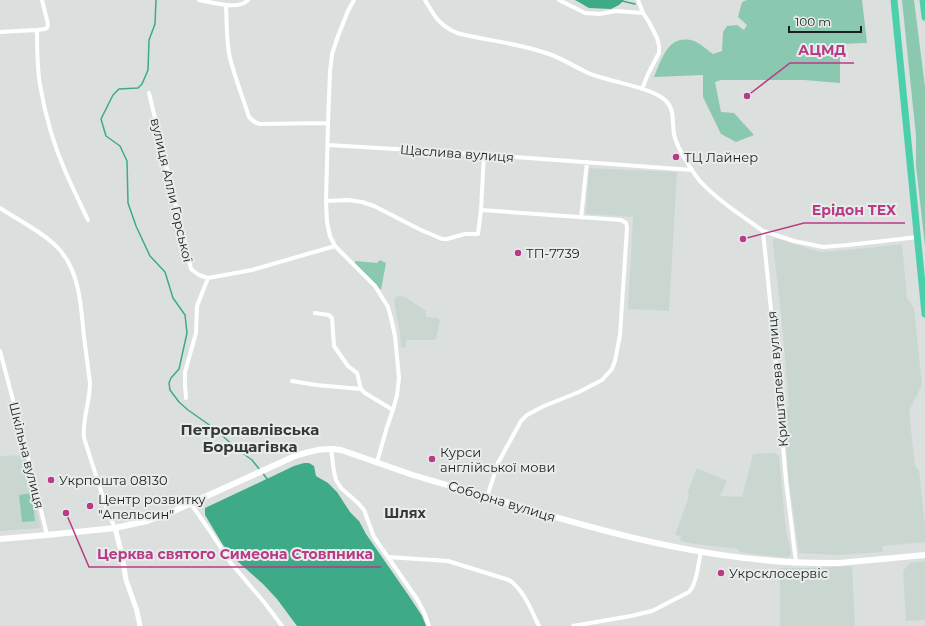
<svg xmlns="http://www.w3.org/2000/svg" width="925" height="626" font-family="Montserrat,sans-serif">
	<style>
		.built { fill: #cad7d1 }
		.green { fill: #8ac8af }
		.water { fill: #3eaa87 }
		.lines { fill: none; stroke-linecap: round; stroke-linejoin: round }
		.stream { stroke: #3eaa87; stroke-width: 1.5 }
		.minor { stroke: #fff; stroke-width: 4 }
		.tertiary { stroke: #fff; stroke-width: 5 }
		.secondary { stroke: #fff; stroke-width: 6 }
		.trunk { stroke: #4cd0ac; stroke-width: 7 }
		.poi-dot { fill: #b93a86; stroke: #e8edeb; stroke-width: 1.5 }
		.labels { text-anchor: middle; stroke-width: 4; stroke-linejoin: round; paint-order: stroke }
		.street-label { font-size: 13px; fill: #1d1f1e; stroke: #e8edeb }
		.poi-label { font-size: 13px; fill: #1d1f1e; stroke: #e8edeb; text-anchor: start }
		.neighbourhood-label { font-size: 14px; font-weight: bold; fill: #353937; stroke: #e8edeb }
		.quarter-label { font-size: 15px; font-weight: bold; fill: #353937; stroke: #e8edeb }
		.leader { fill: none; stroke: #b93a86; stroke-width: 1.5 }
		.callout-dot { fill: #b93a86; stroke: #e8edeb; stroke-width: 1.5 }
		.callout-label { font-size: 14px; text-anchor: middle; font-weight: bold; fill: #b93a86; stroke: #e8edeb; stroke-width: 4; stroke-linejoin: round; paint-order: stroke }
	</style>
	<rect width="100%" height="100%" fill="#dbe0de"/>
	<path class="built" d="M589,168L677,172L669,311L628,309L633,217L586,214Z
		M775,238L820,252L867,248L902,244L907,298L914,308L922,385L909,411L915,466L919,470L925,526V542L882,546L883,552L837,555L799,553L789,482L783,412L789,406L781,314L773,244V240Z
		M399,296L405,297L426,311V317L438,318L440,321L436,339L433,340H406V347L401,348L400,333L394,302L396,297Z
		M775,453L779,456L786,532L789,542L791,553L790,556L787,558L739,552V549L695,544L680,541L681,536L675,535L689,496L688,491L697,468L727,481L720,496L742,497L753,454Z
		M25,455L41,528L0,531V456Z
		M925,561V620L906,621L903,571L910,563Z
		M852,566L855,626H780V568H818Z"/>
	<path class="green" d="M747,0H862L867,43L840,44V83L804,80H721L715,82L721,112L734,113L754,135L736,142L721,134L703,97V75L654,77C662,59 668,33 694,41C700,43 707,50 713,54L722,51L723,32L727,26L737,25L744,30L747,25L738,17L742,2Z
		M902,0H914L925,87V246L916,166V136Z
		M380,260L386,263L381,290L354,263L356,261L377,263Z
		M32,493L35,521L22,522L19,495Z"/>
	<path class="water" d="M575,0H624L619,5L611,9L589,8Z
		M304,463H309L314,466L316,476L328,483L337,492L350,512L359,521L366,534L411,599L422,616L426,626H297L277,599L263,584L236,560L223,545L205,515V508L294,466Z"/>
	<g class="lines">
		<path class="stream" d="M156,0L155,24L149,40L148,70L142,84L138,88L119,89L113,95L101,119L106,136L120,146L127,161L128,203L136,226L150,256L165,272L173,298L185,315L187,333L179,369L171,378L169,383L170,390L179,402L188,410L215,429L237,449L252,460L260,470
			M618,0L635,4
			M262,472L267,479"/>
		<path class="minor" d="M199,0C212,2 238,11 248,0
			M354,0L348,11L338,36L332,54L330,72L328,123L326,201L327,222L330,236L335,246L375,286L388,307L391,318L395,336L399,378L397,395L393,410L387,427L377,462
			M425,0C435,17 439,25 457,33C488,41 519,43 549,54C561,58 572,65 584,71C591,75 599,77 607,79C622,84 655,89 666,101C677,112 670,127 676,141C680,152 692,171 699,180C716,199 742,216 763,231L772,320L786,481L796,562
			M559,0L585,13L600,14L616,11L643,13
			M638,0L643,13L649,22L657,38L659,46V53L648,74L642,89
			M226,5C227,23 226,41 230,58C235,78 243,98 249,117C253,121 255,123 260,124L328,123
			M37,30L45,29L47,28L48,24L42,0
			M0,32L37,30C37,48 37,67 40,85C45,114 54,146 66,173C73,189 81,205 88,220
			M149,93L191,269L199,275L208,278L252,270L335,246
			M328,145L446,152L692,170
			M326,201L348,200L362,202L374,206L421,230L442,239H447L465,234H478L481,210L484,154
			M0,208C18,220 43,232 58,248C80,271 81,307 84,337C86,353 88,368 90,383C90,402 82,420 84,438L108,513L115,528
			M481,210L621,220L626,223L627,228L620,335L615,361L612,369L602,380L579,392L544,406L527,415L521,421L498,463L487,497
			M581,218L587,162
			M763,231L794,241L823,247L848,245L918,237
			M315,313L329,315L332,318L334,346L348,366L357,373L361,389
			M0,351L27,453L47,535
			M292,381L316,385L361,389L365,393L393,410
			M186,398L185,385V372L196,333L197,306L208,278
			M331,448L334,472L336,480L341,488L358,503L364,510L374,537L417,599L424,612L429,626
			M191,504L210,531L230,562L264,602L282,626
			M388,557L448,561L509,580C524,590 531,610 539,626
			M573,626L631,616L652,611L689,592C697,583 698,564 701,552"/>
		<path class="tertiary" d="M115,528L122,555L126,580L137,611L140,626"/>
		<path class="secondary" d="M0,539L47,535L115,528L147,521L176,510L295,456C313,451 323,447 341,450C365,458 389,467 413,475C446,485 479,494 512,504C619,537 726,565 839,563L925,555"/>
		<path class="trunk" d="M894,0L925,314
			M923,0L925,17"/>
	</g>
	<g class="poi-dot">
		<circle cx="676" cy="157" r="4"/>
		<circle cx="518" cy="253" r="4"/>
		<circle cx="432" cy="459" r="4"/>
		<circle cx="51" cy="480" r="4"/>
		<circle cx="90" cy="506" r="4"/>
		<circle cx="721" cy="573" r="4"/>
	</g>
	<g class="labels">
		<g class="street-label">
			<text transform="translate(457 153) rotate(4)" y="5">Щаслива вулиця</text>
			<text transform="translate(172 190) rotate(77)" y="5">вулиця Алли Горської</text>
			<text transform="translate(777 379) rotate(-95)" y="5">Кришталева вулиця</text>
			<text transform="translate(27 455) rotate(76)" y="5">Шкільна вулиця</text>
			<text transform="translate(502 501) rotate(17)" y="5">Соборна вулиця</text>
		</g>
		<g class="poi-label">
			<text x="684" y="162">ТЦ Лайнер</text>
			<text x="526" y="258">ТП-7739</text>
			<text x="440" y="457">Курси<tspan x="440" dy="15">англійської мови</tspan></text>
			<text x="59" y="485">Укрпошта 08130</text>
			<text x="98" y="504">Центр розвитку<tspan x="98" dy="15">"Апельсин"</tspan></text>
			<text x="729" y="578">Укрсклосервіс</text>
		</g>
		<g class="neighbourhood-label">
			<text x="405" y="518">Шлях</text>
		</g>
		<g class="quarter-label">
			<text x="250" y="435">Петропавлівська<tspan x="250" dy="17">Борщагівка</tspan></text>
		</g>
	</g>
	<path class="leader" d="M747 96L790 63H854M743 239L804 223H905M66 513L89 567H381"/>
	<g class="callout-dot">
		<circle cx="747" cy="96" r="4"/>
		<circle cx="743" cy="239" r="4"/>
		<circle cx="66" cy="513" r="4"/>
	</g>
	<g class="callout-label">
		<text x="822" y="55">АЦМД</text>
		<text x="854" y="215">Ерідон ТЕХ</text>
		<text x="235" y="559">Церква святого Симеона Стовпника</text>
	</g>
	<path d="M789 26v6h72v-6" fill="none" stroke="#1d1f1e" stroke-width="2"/>
	<text x="795" y="26" font-size="12" fill="#1d1f1e" stroke="#e8edeb" stroke-width="3" paint-order="stroke">100 m</text>
</svg>
